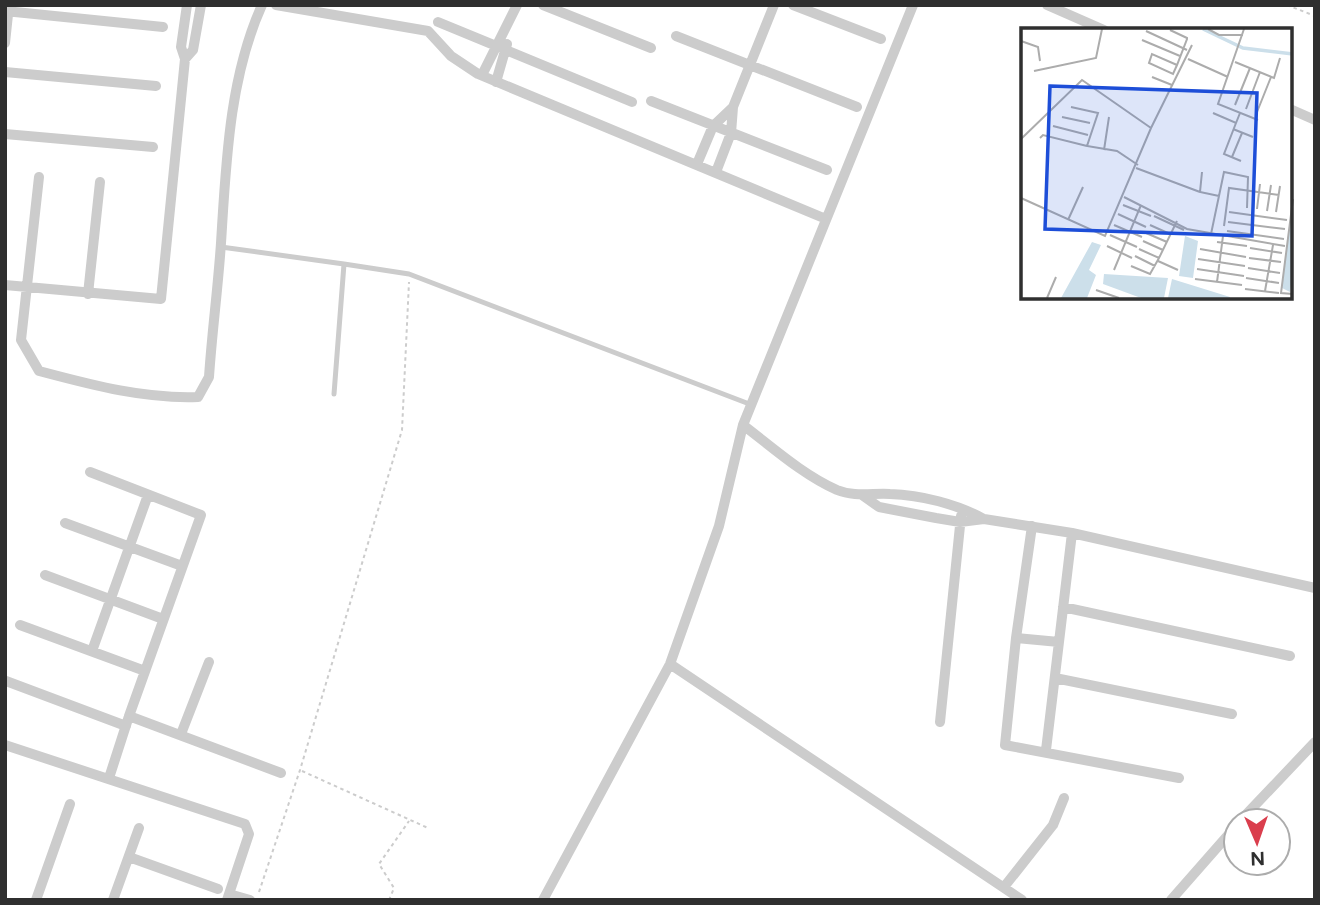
<svg xmlns="http://www.w3.org/2000/svg" width="1320" height="905" font-family="Figtree,sans-serif">
	<style>
		.lines { fill: none; stroke-linecap: round; stroke-linejoin: round }
		.path { stroke: #ccc; stroke-width: 2; stroke-dasharray: 3.5 3.5; stroke-linecap: butt }
		.lane { stroke: #ccc; stroke-width: 5 }
		.street { stroke: #ccc; stroke-width: 10 }
		.inset-river { fill: none; stroke: #ccdfea; stroke-width: 3.5 }
		.inset-road { fill: none; stroke: #acacac; stroke-width: 2 }
		.view { fill: #1d4ed8; fill-opacity: 0.15; stroke: #1d4ed8; stroke-width: 3.5 }
		.inset-edge { fill: none; stroke: #2f2f2f; stroke-width: 3.5 }
	</style>
	<rect width="100%" height="100%" fill="#fff"/>
	<g class="lines">
		<path class="path" d="M1287,5L1315,16
			M302,771L428,828
			M259,892L300,770L402,430L409,282
			M389,900L394,888L379,864L409,821"/>
		<path class="lane" d="M221,247L344,264L334,394
			M344,264L409,274L752,405"/>
		<path class="street" d="M187,5L181,47L185,59L193,50L201,5
			M276,5L428,31L451,56L478,74L826,219
			M543,5L651,48
			M793,5L881,39
			M1047,5L1104,30
			M5,11L163,27
			M438,22L632,102
			M676,36L857,107
			M5,43L9,5
			M5,72L156,86
			M482,75L517,5
			M496,82L507,44
			M651,101L827,170
			M1290,109L1315,120
			M5,134L153,147
			M697,164L713,126L733,107
			M716,172L731,133L733,107L774,5
			M39,177L21,340L39,371C92,385 143,399 198,397L209,377C212,332 218,288 221,243C226,164 229,78 262,5
			M5,285L161,299L185,59
			M88,294L100,182
			M743,425C772,447 803,475 837,490C854,497 872,493 890,494C921,495 957,504 984,519
			M90,472L201,515L129,716
			M862,495L879,507L936,518L960,522L984,519L1072,533L1059,642L1016,638L1005,745L1179,778
			M65,523L182,566
			M1072,533L1315,588
			M45,575L163,619
			M1063,607L1290,656
			M20,625L145,671
			M1016,638L1032,526
			M92,651L148,495
			M670,664L1022,900
			M1055,678L1232,714
			M6,681L126,726
			M940,722L961,516
			M181,734L209,662
			M5,745L245,824L249,834L227,900
			M1046,750L1059,642
			M109,778L129,716L281,773
			M1240,821L1315,742
			M129,857L218,889
			M1004,887L1053,825L1064,798
			M229,894L250,900
			M36,900L70,804
			M113,900L139,828
			M543,900L670,664L719,526L743,425L913,5
			M1171,900L1236,826"/>
	</g>
	<g transform="translate(1021 28)">
		<rect width="271" height="271" fill="#fff"/>
		<path d="M271,176V249L269,264L261,260ZM164,208L177,213L172,250L158,248ZM71,214L80,217L68,242L75,247L66,270H40ZM83,246L147,250L143,270H120L82,256ZM151,251L209,269V270H147Z" fill="#ccdfea"/>
		<path class="inset-river" d="M182,1L222,20L272,26"/>
		<path class="inset-road" d="M187,1L198,7H222M223,1L197,76L237,92M149,2L166,10V11L156,37L152,46L128,35L131,26L156,37M125,3L166,22M121,12L159,28M0,13L17,19L19,33M167,31L207,49M214,34L253,50L259,30M13,43L75,30L81,1M131,49L151,57M214,77L229,40M50,79L77,85L66,118L96,123L117,137M225,81L239,44M236,84L250,49M192,85L215,95L219,85M41,89L69,95M215,95L203,126L220,133M32,98L67,107M212,101L232,109M19,110L22,107L66,118M0,111L61,52L130,100M83,122L88,89M211,129L221,105M115,140L179,164M181,144L179,164L198,168M103,169L166,201L264,218M0,170L84,208L130,100L171,17M272,171L260,265L272,266M102,177L130,188M236,181L239,156M246,183L250,157M208,184L266,192M255,184L259,158M97,186L125,199M133,188L163,202M47,192L62,159M207,194L264,201M93,197L121,209M129,197L149,206M203,198L208,160L258,167M206,203L263,211M125,205L146,214M190,206L203,144L227,149L226,180M89,207L116,219M122,213L142,222M196,214L226,218M86,218L111,230M229,220L261,225M118,221L138,230L156,193M179,221L225,229M114,228L134,238M228,230L260,234M177,231L224,238M137,233L157,242M110,238L129,246L138,230M227,240L259,245M176,241L223,248M93,242L120,177M225,250L258,255M174,251L221,257M196,254L202,208M224,261L258,265M75,262L98,270M244,263L252,217M26,270L35,249"/>
		<path class="view" d="M29,58L236,65L231,208L24,201Z"/>
		<rect width="271" height="271" class="inset-edge"/>
	</g>
	<rect width="1320" height="905" fill="none" stroke="#2f2f2f" stroke-width="14"/>
	<g transform="translate(1257 842) rotate(178)"><circle r="33" fill="#ffffff" stroke="#acacac" stroke-width="2"/>
	<path d="M0-5L12 26L0 18L-12 26Z" fill="#da3e4d"/>
	<text y="-10" font-size="19" font-weight="bold" text-anchor="middle" fill="#2f2f2f">N</text>
	</g>
</svg>
